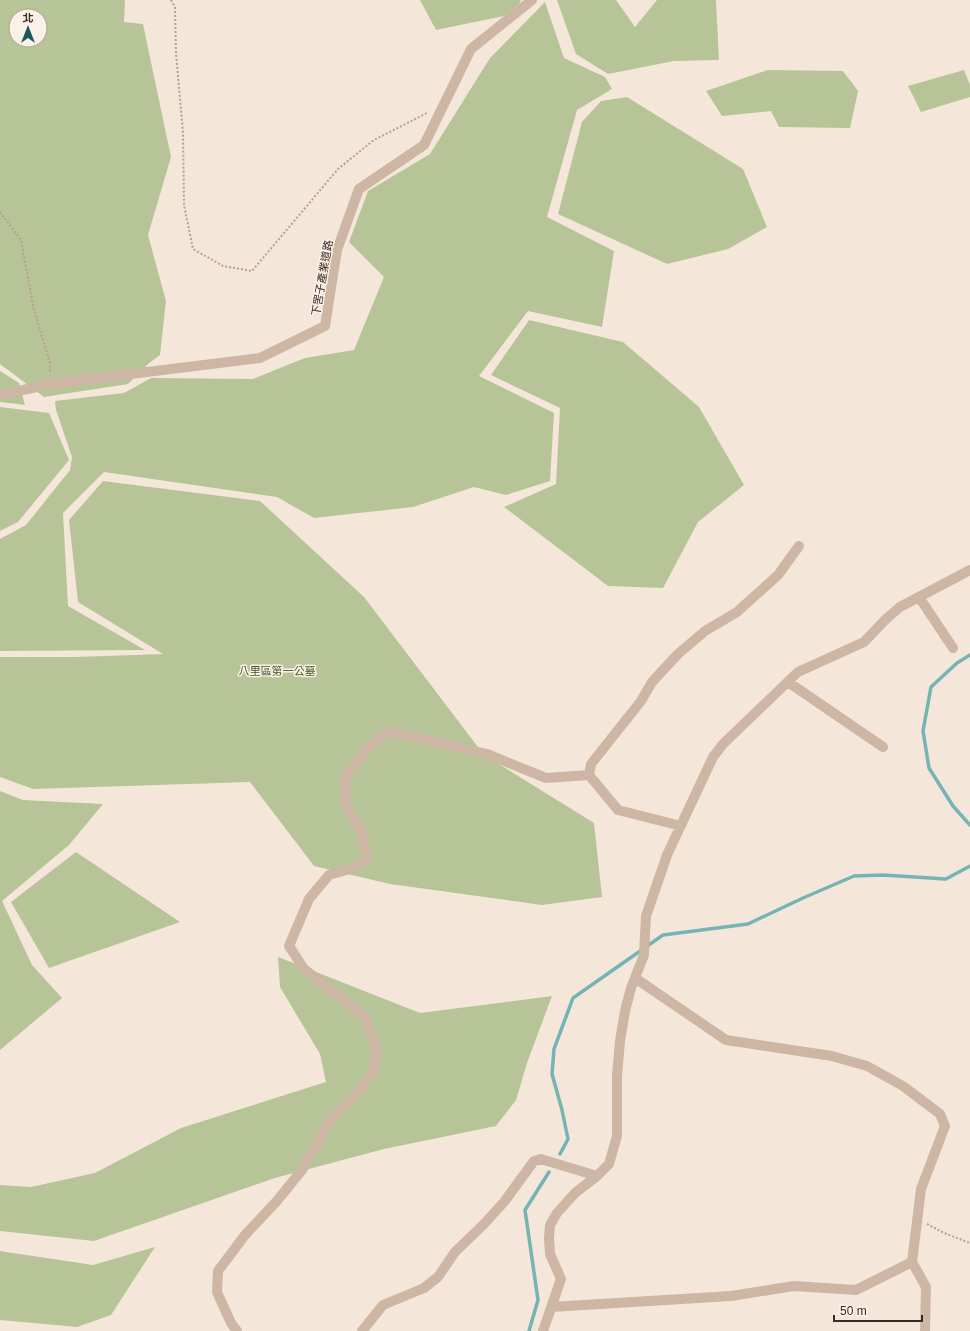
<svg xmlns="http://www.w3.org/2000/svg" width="970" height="1331" font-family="Arial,'Noto Sans TC',sans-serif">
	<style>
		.green { fill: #b7c498; fill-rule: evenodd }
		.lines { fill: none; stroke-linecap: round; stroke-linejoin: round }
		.stream { stroke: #75b3b4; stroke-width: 3.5 }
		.path { stroke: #b99f8e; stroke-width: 2; stroke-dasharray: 2 2; stroke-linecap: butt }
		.minor { stroke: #cdb6a4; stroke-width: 10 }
		.labels { text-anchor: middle; stroke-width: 3; stroke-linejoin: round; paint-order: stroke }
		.street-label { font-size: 11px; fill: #382b26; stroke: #fbf1e6 }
		.park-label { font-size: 11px; fill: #485928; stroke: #fbf1e6 }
	</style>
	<rect width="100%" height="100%" fill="#f4e7d9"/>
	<path class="green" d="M0,0H125L124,22L143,24L171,157L148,235L166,301L160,355L148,364L128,384L44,397L0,364ZM16,16H40V40H16Z
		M420,0H521L519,4L504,16L436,30Z
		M557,0H616L635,27L657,0H716L719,60L674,61L608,74L576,54Z
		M545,2L564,58L605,77L612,89L577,110L547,217L614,251L602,327L528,311L479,376L554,413L550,481L506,495L474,487L413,507L314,518L277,497L104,472L63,513L68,606L145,650L0,651V539L26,525L70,470L72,457L56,410L55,401L124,393L151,378L253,379L305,358L354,350L384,277L349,242L368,191L430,154L490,58Z
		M768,70L843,71L858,91L850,128L779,127L771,111L722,116L706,91Z
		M964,70L970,85V97L921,112L908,86Z
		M627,97L743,169L767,227L728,249L667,264L558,214L582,122L601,101Z
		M529,320L623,342L699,407L744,485L698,522L663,588L608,586L504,507L556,484L560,408L491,375Z
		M0,371L19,383L25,405L0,402Z
		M0,407L49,413L69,460L18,522L0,531Z
		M103,481L260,501L364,597L484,755L594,823L602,897L542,905L390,884L314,866L250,782L33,789L0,777V657H76L163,654L78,602L69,520Z
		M0,791L23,800L103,804L69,845L2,901L32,965L62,998L0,1050Z
		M76,852L180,922L49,968L11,902Z
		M278,957L420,1013L552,996L527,1063L516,1100L496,1126L384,1149L275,1178L94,1241L0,1231V1185L31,1187L95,1173L181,1128L326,1082L320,1054L280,987Z
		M155,1247L111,1315L77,1327L0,1320V1251L93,1265Z"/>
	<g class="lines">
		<path class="stream" d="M970,655L957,663L931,687L923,731L929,768L953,806L970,825
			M560,1154L568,1139L562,1110L552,1074L554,1049L573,998L663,935L748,924L803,898L854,876L883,875L946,879L970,866
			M529,1331L538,1300L525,1210L549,1172"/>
		<path class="path" d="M171,0L175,7L176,53L183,133L184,205L193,249L223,266L252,271L338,169L374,140L427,113
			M0,212L21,240L34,310L50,363V373
			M927,1224L944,1233L970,1243"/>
		<path class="minor" d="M0,395L50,384L260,358L325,326L337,250L359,189L424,145L471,49L532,0
			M919,597L953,648
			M788,682L883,747
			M681,826L618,810L589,775L591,764L641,701L652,682L678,654L705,631L737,612L778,575L799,546
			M635,978L726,1040L832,1056L867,1066L903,1086L940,1114L945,1126L921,1189L912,1262L926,1287L925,1331
			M551,1307L731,1296L794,1286L856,1290L912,1262
			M237,1331L231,1323L217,1292L218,1271L245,1235L276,1202L302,1170L331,1119L358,1093L373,1071L377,1052L365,1017L304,969L289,946L309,899L329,875L353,868L368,859L361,831L345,805L346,776L368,748L389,731L487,754L546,778L589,775
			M362,1331L383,1305L424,1288L438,1277L455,1252L484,1224L504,1202L534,1161L541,1159L597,1176
			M543,1331L561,1279L550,1254L549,1238L550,1225L557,1213L575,1193L597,1176L609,1164L617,1136V1076L620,1041L625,1011L631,988L644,955L646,916L667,855L713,757L723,744L798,672L864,642L886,619L900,607L970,570"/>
	</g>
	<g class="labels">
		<g class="street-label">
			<text transform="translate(322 278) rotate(-80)" y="4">下罟子產業道路</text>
		</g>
		<g class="park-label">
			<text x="277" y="675">八里區第一公墓</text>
		</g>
	</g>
	<g transform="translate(28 28)"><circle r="19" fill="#fbf1e6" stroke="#ada299"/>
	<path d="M0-3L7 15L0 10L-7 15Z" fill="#185b5e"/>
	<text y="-6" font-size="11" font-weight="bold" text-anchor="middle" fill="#382b26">北</text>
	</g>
	<path d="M834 1315v6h88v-6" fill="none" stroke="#382b26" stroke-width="2"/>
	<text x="840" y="1315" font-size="12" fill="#382b26" stroke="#fbf1e6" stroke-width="3" paint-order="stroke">50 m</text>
</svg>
